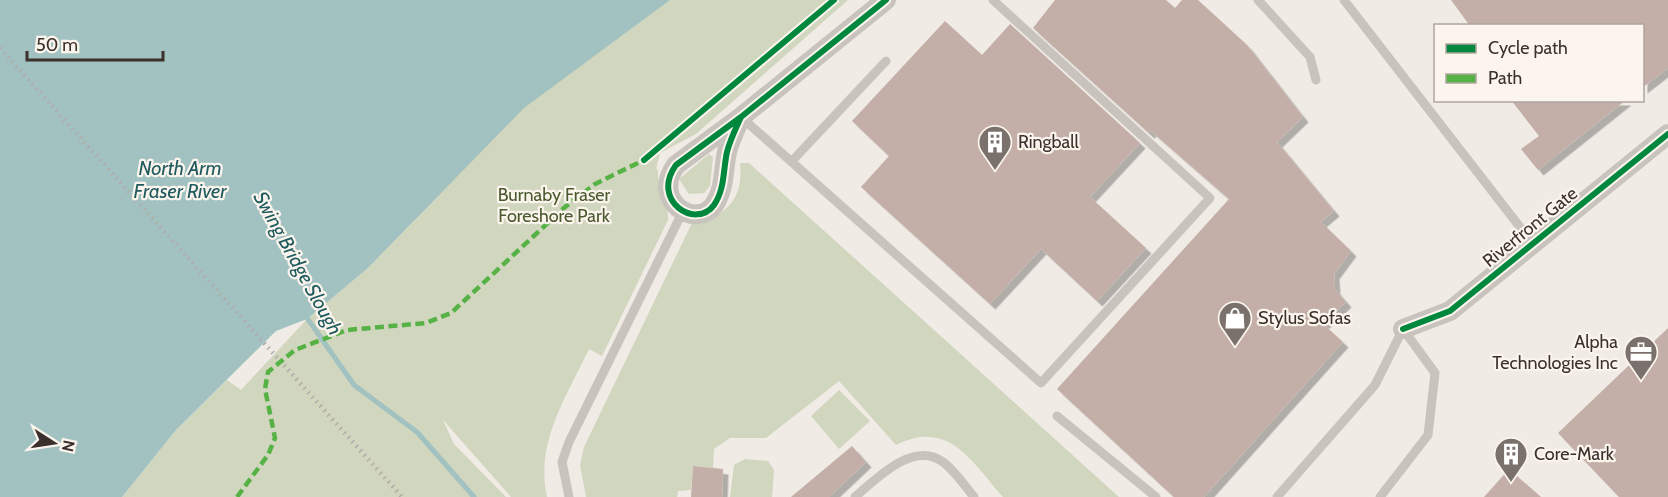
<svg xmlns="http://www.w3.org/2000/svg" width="1668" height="497" font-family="Cabin,sans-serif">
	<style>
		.green { fill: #d1d6bf }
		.water { fill: #a1c2c1 }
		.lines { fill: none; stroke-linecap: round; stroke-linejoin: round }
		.stream { stroke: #a1c2c1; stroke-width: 5 }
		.building { fill: #c3afa7; filter: url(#shadow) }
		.lane { stroke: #c9c3be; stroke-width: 9 }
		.street { stroke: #c9c3be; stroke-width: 20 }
		.rail { stroke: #b1aca8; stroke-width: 4.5; stroke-dasharray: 1.5 4.5; stroke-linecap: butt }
		.quiet { stroke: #57b246; stroke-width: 4.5; stroke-dasharray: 9 4.5; stroke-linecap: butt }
		.cycleway-casing { stroke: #fbf5ee; stroke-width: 10 }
		.cycleway { stroke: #00873e; stroke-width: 6 }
		.labels { text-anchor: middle; stroke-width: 4.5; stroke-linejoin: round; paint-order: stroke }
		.poi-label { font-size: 18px; fill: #3b302b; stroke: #fbf5ee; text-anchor: start }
		.park-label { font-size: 18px; fill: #4a5a2e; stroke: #fbf5ee }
		.street-label { font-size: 18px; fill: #3b302b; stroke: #fbf5ee }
		.water-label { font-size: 20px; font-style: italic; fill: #1f5a5e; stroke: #fbf5ee }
	</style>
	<defs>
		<filter id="shadow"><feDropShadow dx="5.5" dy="5.5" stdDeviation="0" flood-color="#0004"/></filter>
	</defs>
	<rect width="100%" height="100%" fill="#f0ebe5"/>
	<path class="green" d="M599,0H848L696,134L660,153L656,169L658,170C657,192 669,202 668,220L602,356L589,349C566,398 535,442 547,497H511L443,420L454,444L506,497H122L176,430L227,380L241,390L307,319L368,268L416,219L422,179Z
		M709,154L713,157L710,186L704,193L689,194L679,179Z
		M740,163H749L1119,497H1003C972,462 949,418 896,445L839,381L766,438H730L714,449L713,468L693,466L691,490L678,491L677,497H586L580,465L584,447L692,223C726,217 744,199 740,163Z
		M839,390L870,421L839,449L811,416Z
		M745,459L768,461L774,470L772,497H730L734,465Z"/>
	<path class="water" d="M0,0H670L524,108L368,268L307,319L276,331L176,430L122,497H0Z"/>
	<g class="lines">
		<path class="stream" d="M305,315L354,385L417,432L474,497"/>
	</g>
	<path class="building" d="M1055,0H1166L1175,8L1182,0H1198L1247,45L1303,117L1277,142L1334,211L1321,222L1351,251L1334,274L1335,289L1346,302L1323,324L1343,342L1204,497H1174L1057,389L1229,199L1151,131L1149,133L1033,28Z
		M1451,0H1668V68L1642,88V26H1470Z
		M945,21L982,55L1010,24L1140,143L1090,197L1146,248L1097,301L1041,249L990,304L861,187L889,156L852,121Z
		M1511,100H1626L1538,170L1521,149L1539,136Z
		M1668,328V497H1619L1558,433Z
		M852,446L866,462L829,497H791Z
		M693,466L723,469L722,497H691Z
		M1509,469L1541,497H1484Z"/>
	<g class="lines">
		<path class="lane" d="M1258,0L1310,57L1316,80
			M1344,0L1533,244
			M741,117L1041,383L1210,198L993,0
			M792,161L886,61
			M1057,416L1156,497
			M569,497L562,462L569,442L683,211
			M855,497C876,479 913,440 943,462C955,471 965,486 974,497
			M1277,497L1375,385L1403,329L1435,373L1428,435L1380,497"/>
		<path class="street" d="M741,117C736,128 730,140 727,152C723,170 725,189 714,205C696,230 650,201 676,165L741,117L886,0
			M1403,329L1450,311L1668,134"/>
		<path class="rail" d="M0,48L402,497"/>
		<path class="quiet" d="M237,497L268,455L275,438L265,389L268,372L295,350L347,330L426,323L451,313L565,207L595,184L644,160"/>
		<defs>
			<path id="cycleway" d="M741,117C736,128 730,140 727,152C723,170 725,189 714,205C696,230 650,201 676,165L741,117L886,0
				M644,160L834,0
				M1403,329L1450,311L1668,134"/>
		</defs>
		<use href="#cycleway" class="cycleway-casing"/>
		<use href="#cycleway" class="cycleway"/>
	</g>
	<defs>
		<symbol id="building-pin" viewBox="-11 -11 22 30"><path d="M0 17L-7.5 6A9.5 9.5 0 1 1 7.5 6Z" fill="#7a716c" stroke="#fbf5ee"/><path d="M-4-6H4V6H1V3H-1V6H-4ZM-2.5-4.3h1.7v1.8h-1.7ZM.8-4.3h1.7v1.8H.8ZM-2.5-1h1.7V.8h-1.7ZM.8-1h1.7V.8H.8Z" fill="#fff"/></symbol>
		<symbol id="shop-pin" viewBox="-11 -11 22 30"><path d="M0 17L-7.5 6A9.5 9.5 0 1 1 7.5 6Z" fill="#7a716c" stroke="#fbf5ee"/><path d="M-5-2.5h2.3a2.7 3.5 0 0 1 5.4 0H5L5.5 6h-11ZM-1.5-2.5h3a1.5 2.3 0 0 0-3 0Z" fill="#fff"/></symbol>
		<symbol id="office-pin" viewBox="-11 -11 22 30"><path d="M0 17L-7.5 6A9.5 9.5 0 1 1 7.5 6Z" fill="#7a716c" stroke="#fbf5ee"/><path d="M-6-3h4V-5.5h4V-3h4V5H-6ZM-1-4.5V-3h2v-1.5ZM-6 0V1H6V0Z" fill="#fff"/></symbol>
	</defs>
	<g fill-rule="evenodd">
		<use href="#building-pin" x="976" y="123" width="38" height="52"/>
		<use href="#shop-pin" x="1216" y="299" width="38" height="52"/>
		<use href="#office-pin" x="1622" y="333" width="38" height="52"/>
		<use href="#building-pin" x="1492" y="435" width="38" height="52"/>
	</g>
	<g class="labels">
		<g class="poi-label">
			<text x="1018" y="148">Ringball</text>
			<text x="1258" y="324">Stylus Sofas</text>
			<text x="1618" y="348" text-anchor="end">Alpha<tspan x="1618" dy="21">Technologies Inc</tspan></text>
			<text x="1534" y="460">Core-Mark</text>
		</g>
		<g class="park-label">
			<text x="554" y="201">Burnaby Fraser<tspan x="554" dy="21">Foreshore Park</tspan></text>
		</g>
		<g class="street-label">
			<text transform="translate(1530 227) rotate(-39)" y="6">Riverfront Gate</text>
		</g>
		<g class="water-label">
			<text x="180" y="175">North Arm<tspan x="180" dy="23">Fraser River</tspan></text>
			<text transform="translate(298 263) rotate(61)" y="7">Swing Bridge Slough</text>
		</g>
	</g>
	<rect x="1434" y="24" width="210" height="78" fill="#fbf5ee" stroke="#aea6a0" stroke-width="1.5"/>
	<rect x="1446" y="44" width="30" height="9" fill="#00873e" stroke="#aea6a0" stroke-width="1.5"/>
	<text x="1488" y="54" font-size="18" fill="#3b302b">Cycle path</text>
	<rect x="1446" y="74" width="30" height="9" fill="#57b246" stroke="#aea6a0" stroke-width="1.5"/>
	<text x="1488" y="84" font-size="18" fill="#3b302b">Path</text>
	<g transform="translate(54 443) rotate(102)" stroke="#fbf5ee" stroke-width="4.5" paint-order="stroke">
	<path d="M0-4.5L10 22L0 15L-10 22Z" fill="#3b302b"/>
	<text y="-9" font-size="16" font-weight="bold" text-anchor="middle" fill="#3b302b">N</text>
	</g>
	<path d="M27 51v9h136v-9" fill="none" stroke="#3b302b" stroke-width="3"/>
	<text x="36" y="51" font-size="18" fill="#3b302b" stroke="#fbf5ee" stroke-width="4.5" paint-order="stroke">50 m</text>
</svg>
